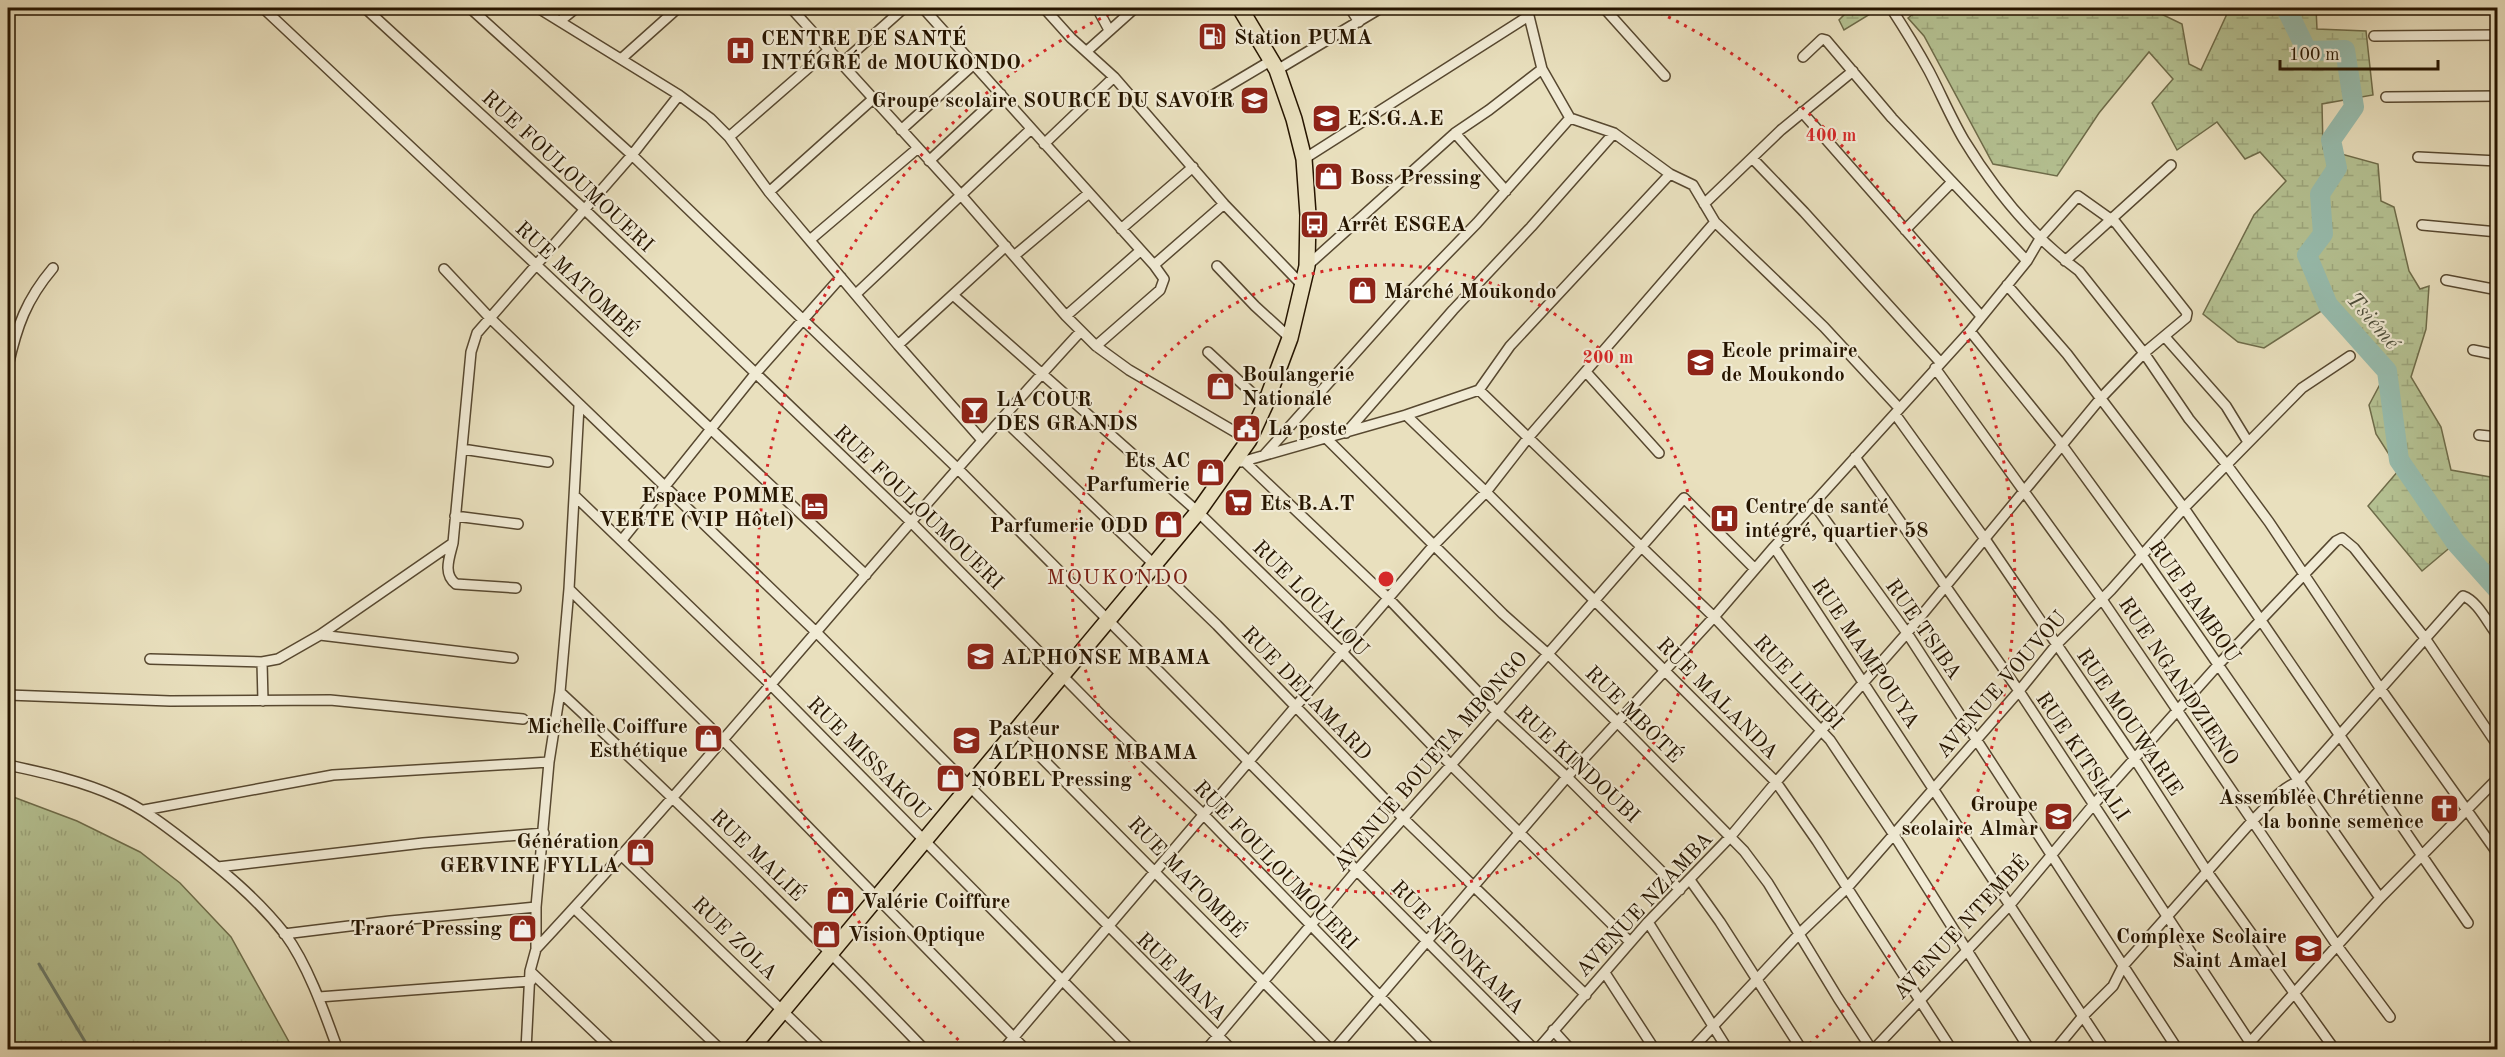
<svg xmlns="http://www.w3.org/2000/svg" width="2505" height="1057" font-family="'Old Standard TT',serif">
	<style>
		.grass { fill: url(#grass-tufts); stroke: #6e6c4a; stroke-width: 1.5 }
		.wetland { fill: url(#wetland-marsh); stroke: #6e6c4a; stroke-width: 1.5 }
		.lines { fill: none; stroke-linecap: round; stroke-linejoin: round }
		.stream { stroke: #6a7a69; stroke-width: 3 }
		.river { stroke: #97bdaf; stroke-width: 20 }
		.street-casing { stroke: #574830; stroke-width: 12 }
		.primary-casing { stroke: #261500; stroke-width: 18 }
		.street { stroke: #f1ebd5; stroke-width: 9 }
		.primary { stroke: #e9e0be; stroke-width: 15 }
		.ring { fill: none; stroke: #d62828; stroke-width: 3; stroke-dasharray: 3 6 }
		.labels { text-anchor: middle; stroke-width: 4.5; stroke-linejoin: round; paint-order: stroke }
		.poi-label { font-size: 21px; font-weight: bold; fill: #261500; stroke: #f1ebd5; text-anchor: start }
		.street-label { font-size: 21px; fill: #261500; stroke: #f1ebd5 }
		.water-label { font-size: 22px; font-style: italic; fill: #4e503d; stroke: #f1ebd5 }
		.neighbourhood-label { font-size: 22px; letter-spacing: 1.5px; fill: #7a1f14; stroke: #f1ebd5 }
		.centre { fill: #d62828; stroke: #f1ebd5; stroke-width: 3 }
		.ring-label { font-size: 18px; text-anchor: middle; font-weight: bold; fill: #d62828; stroke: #f1ebd5; stroke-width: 4.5; stroke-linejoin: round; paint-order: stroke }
	</style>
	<defs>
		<pattern id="grass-tufts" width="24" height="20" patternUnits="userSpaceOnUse" patternTransform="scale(1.5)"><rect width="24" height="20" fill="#b5c293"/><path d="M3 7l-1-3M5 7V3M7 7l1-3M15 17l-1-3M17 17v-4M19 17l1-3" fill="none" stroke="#9ca67d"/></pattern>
		<pattern id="wetland-marsh" width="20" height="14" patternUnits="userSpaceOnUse" patternTransform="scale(1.5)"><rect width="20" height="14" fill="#b5c293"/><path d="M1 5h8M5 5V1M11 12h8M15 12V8" fill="none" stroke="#9ca67d"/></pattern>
	</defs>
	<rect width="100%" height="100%" fill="#e9e0be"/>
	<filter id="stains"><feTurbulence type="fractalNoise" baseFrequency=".00333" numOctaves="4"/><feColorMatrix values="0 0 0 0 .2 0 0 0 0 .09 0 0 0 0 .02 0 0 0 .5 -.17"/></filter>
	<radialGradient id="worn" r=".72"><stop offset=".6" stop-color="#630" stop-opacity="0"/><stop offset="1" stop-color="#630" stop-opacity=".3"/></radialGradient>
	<path class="grass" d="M8,795L77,821L140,852L180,883L231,937L293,1049H8Z"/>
	<path class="wetland" d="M1851,8H1880L1844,30L1839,20Z
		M1921,8H2149L2182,24L2189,64L2201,70L2226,16L2227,8H2316L2317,29L2366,31L2373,95L2322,104L2323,149L2378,164L2381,201L2394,207L2409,271L2420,289L2429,286L2426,329L2411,377L2441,427L2451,470L2496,478L2497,480V552L2490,562L2497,567V600L2453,545L2422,571L2368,506L2399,470L2376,434L2369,405L2387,371L2329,306L2264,348L2238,342L2203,314L2254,215L2286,181L2260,152L2245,159L2217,122L2177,150L2152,103L2173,79L2149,52L2099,113L2057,176L1993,164L1924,36L1908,18Z"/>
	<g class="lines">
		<path class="stream" d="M39,964L90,1050"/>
		<path class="river" d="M2286,8L2307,51L2345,50L2354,107L2331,140L2337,168L2320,194L2323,234L2307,255L2328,305L2387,371L2399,460L2456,543L2498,590"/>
		<defs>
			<path id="street" d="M263,8L866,575
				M365,8L584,209L912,523L1105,719L1203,814L1432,1050
				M470,8L632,155L958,469L1535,1050
				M538,8L679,95L710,118L729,137L769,192L898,345L982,440
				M791,8L961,195L1066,316L1096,346L1129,370L1249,440
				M923,8L1154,265L1164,279L1160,290L1096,346
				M1044,8L1071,38L1114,77L1224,204L1302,285
				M1097,8L1109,30
				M1350,8L1359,22
				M1527,8L1542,69L1570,118L1614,133L1670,174L1693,185L1715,222L1824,327L1899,408
				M1604,8L1665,76
				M1891,8C1904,28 1917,49 1929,71C1941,94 1951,118 1964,140C1994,189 2033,237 2079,271L2144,353L2189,419L2227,465L2269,522L2380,688L2498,854
				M560,21L576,8
				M2374,36L2498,35
				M1087,51L1135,8
				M1803,57L1822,39L1826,40L1892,118L2027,261
				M621,59L678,8
				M842,63L904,8
				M1277,70L1381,8
				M2386,97L2498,96
				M1203,101L1272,60
				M1802,112L1981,316
				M901,130L974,64
				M1455,133L1506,191
				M729,137L830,49
				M1044,144L1114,77
				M2418,157L2498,161
				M1304,159L1527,17
				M1753,159L1804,212L1940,362
				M929,161L1001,94
				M769,192L874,98
				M1704,204L1781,130L1853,71
				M2422,225L2498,232
				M1121,229L1193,167
				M1905,230L1951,183
				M811,239L918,148
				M1014,256L1089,193
				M2065,261L2171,165
				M1154,265L1224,204
				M1217,266L1255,306L1290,338
				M1307,266L1455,133L1489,110L1542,69
				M444,269L489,317L816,632L1232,1050
				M2446,280L2498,290
				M2007,285L2067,354L2184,508L2468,923
				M856,294L1030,130
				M953,295L1198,512L1342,652L1451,765L1630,942
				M1066,316L1140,251
				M1970,331L2062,445L2142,555L2380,898
				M2165,337L2226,406L2248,442
				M898,345L1006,246
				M2473,350L2498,355
				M1208,352L1265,405
				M8,366C17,326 26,300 53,268
				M1935,368L2101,598L2338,947L2390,1017
				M1586,372L1659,453
				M1479,390L1714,617L1830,740L1894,835L2030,1050
				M1895,414L1985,539L2134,758L2208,873L2335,1050
				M1406,415L1486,492L1776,782L1817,841L1952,1050
				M1002,418L1217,625L1403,818L1586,995
				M1346,433L1453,310L1531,227L1614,133
				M2479,435L2498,437
				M1327,439L1503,614L1548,654L1617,722L1744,851L1768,883L1838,998L1872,1050
				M462,449L548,462
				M1265,454L1408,294L1477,223L1570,118
				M1855,457L2019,691L2255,1050
				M1241,462L1406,415L1479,390L1510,346L1670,174
				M1245,462L1388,598L1497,712L1567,777L1680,890
				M575,496L772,686L1131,1050
				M1813,503L1907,633L2178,1050
				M455,516L518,524
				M622,540L755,374L841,277
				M453,543C450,556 442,574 456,584L516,588
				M1774,547L2105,1050
				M569,589L723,740L1026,1050
				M320,635L513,658
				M150,659L262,662L278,659L320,635L453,543L471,352L477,333L632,155L679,95
				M262,662L263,701
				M560,692C685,808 807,927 925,1050
				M8,695L170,701L330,700L523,719
				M1015,731L1331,1050
				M8,765C45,773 82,781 117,797C142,808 163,824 185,841C221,869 257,898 285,934C308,965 325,1014 338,1050
				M144,810L333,775L549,762
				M621,855L823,1050
				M218,867L423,843L544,833
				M1690,880L1720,922L1802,1050
				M574,908L721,1050
				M1648,922L1728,1050
				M284,934L390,921L536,907
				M536,949C723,748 895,533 1081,331
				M530,971L613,1050
				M1605,973L1655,1050
				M319,997L531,981
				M1553,1030L1571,1050
				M526,1050L530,971L536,949V907L549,762L560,692L569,589L579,406
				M1003,1050L1342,652L1434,545L1486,492L1528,438L1715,222
				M1206,1050L1357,870L1451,765L1684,498L1755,569
				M1334,1050L1567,777L1714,617L1774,547L1970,331L2027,261L2041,237L2078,196L2116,223L2187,313L2186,318L2144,353L2100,399L1907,633L1776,782L1731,836L1648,922L1537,1050
				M1691,1050L1800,933L1847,888L2019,691L2057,644L2111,590L2184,508L2302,388L2350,356
				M1873,1050L2009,906L2094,804L2218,665L2336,541L2342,538L2354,548L2425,638L2498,746
				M2055,1050L2083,1016L2113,986L2123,966L2253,820C2269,805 2278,790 2299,781L2463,596C2478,601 2488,624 2498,636
				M2243,1050L2380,898L2498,778"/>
			<path id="primary" d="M750,1050L1198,512L1249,440L1265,405L1290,338L1307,266L1308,215L1304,159L1294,119L1277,70L1240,8"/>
		</defs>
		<use href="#street" class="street-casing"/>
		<use href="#primary" class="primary-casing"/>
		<use href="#street" class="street"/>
		<use href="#primary" class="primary"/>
	</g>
	<g class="ring">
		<circle cx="1386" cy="579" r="314"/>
		<path d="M965 1046A629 629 0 0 1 1120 9M1652 9A629 629 0 0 1 1807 1046"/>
	</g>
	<defs>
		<symbol id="fuel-square" viewBox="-11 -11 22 22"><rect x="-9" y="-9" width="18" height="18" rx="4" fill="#8f2418" stroke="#f1ebd5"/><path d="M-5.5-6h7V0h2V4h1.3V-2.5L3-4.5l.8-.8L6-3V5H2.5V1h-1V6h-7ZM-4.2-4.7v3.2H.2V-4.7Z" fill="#fff"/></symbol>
		<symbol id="hospital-square" viewBox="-11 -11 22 22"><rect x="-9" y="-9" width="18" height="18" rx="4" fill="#8f2418" stroke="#f1ebd5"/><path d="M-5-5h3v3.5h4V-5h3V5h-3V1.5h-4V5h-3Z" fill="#fff"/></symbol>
		<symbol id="school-square" viewBox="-11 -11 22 22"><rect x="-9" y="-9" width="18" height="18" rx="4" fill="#8f2418" stroke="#f1ebd5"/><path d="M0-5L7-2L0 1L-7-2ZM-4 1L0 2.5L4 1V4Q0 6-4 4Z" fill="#fff"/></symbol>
		<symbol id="shop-square" viewBox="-11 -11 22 22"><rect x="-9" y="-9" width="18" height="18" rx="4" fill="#8f2418" stroke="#f1ebd5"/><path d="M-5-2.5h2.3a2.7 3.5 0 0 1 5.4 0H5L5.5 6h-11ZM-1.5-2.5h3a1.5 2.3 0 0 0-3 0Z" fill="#fff"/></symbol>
		<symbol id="bus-square" viewBox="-11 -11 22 22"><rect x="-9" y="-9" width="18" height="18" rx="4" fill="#8f2418" stroke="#f1ebd5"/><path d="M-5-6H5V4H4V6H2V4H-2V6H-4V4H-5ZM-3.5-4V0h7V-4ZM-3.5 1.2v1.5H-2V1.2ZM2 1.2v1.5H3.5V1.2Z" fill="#fff"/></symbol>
		<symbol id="bar-square" viewBox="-11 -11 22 22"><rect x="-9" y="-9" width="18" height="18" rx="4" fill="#8f2418" stroke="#f1ebd5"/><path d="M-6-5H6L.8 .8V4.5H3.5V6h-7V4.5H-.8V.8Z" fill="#fff"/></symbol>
		<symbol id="civic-square" viewBox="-11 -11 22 22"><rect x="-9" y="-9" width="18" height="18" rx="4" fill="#8f2418" stroke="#f1ebd5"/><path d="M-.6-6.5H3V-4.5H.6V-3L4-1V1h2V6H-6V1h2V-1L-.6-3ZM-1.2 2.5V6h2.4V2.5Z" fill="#fff"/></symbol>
		<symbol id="supermarket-square" viewBox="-11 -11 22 22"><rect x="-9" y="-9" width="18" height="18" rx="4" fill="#8f2418" stroke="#f1ebd5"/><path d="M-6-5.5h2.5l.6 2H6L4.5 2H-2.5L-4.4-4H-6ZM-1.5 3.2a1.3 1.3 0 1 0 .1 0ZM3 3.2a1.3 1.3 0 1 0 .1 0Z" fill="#fff"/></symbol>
		<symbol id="hotel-square" viewBox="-11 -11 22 22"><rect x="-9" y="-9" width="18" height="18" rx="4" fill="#8f2418" stroke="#f1ebd5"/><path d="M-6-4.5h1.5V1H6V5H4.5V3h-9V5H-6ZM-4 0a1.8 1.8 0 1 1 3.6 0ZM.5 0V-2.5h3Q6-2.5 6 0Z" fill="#fff"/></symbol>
		<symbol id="church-square" viewBox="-11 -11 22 22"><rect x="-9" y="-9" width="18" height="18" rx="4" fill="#8f2418" stroke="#f1ebd5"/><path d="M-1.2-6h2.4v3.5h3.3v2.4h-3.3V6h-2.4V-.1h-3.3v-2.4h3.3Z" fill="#fff"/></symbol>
	</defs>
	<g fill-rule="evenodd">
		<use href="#fuel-square" x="1196" y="20" width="33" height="33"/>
		<use href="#hospital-square" x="724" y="34" width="33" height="33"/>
		<use href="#school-square" x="1238" y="84" width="33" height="33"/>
		<use href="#school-square" x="1310" y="102" width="33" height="33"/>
		<use href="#shop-square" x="1312" y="160" width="33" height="33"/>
		<use href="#bus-square" x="1298" y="208" width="33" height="33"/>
		<use href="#shop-square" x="1346" y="274" width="33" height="33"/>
		<use href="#school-square" x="1684" y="346" width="33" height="33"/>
		<use href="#shop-square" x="1204" y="370" width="33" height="33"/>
		<use href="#bar-square" x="958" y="394" width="33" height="33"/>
		<use href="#civic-square" x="1230" y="412" width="33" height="33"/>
		<use href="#shop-square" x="1194" y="456" width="33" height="33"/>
		<use href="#supermarket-square" x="1222" y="486" width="33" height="33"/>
		<use href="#hotel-square" x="798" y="490" width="33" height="33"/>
		<use href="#hospital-square" x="1708" y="502" width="33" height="33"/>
		<use href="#shop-square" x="1152" y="508" width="33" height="33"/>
		<use href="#school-square" x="964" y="640" width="33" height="33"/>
		<use href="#shop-square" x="692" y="722" width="33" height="33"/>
		<use href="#school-square" x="950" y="724" width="33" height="33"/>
		<use href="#shop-square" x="934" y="762" width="33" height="33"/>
		<use href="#church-square" x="2428" y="792" width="33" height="33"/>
		<use href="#school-square" x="2042" y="800" width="33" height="33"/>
		<use href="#shop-square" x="624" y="836" width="33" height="33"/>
		<use href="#shop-square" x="824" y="884" width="33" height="33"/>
		<use href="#shop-square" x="506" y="912" width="33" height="33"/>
		<use href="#shop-square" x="810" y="918" width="33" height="33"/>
		<use href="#school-square" x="2292" y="932" width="33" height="33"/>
	</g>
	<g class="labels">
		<g class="poi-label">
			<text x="1234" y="44">Station PUMA</text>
			<text x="761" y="45">CENTRE DE SANTÉ<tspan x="761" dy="24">INTÉGRÉ de MOUKONDO</tspan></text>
			<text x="1234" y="107" text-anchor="end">Groupe scolaire SOURCE DU SAVOIR</text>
			<text x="1347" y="125">E.S.G.A.E</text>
			<text x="1350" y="184">Boss Pressing</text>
			<text x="1336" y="231">Arrêt ESGEA</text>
			<text x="1384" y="298">Marché Moukondo</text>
			<text x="1721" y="357">Ecole primaire<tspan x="1721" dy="24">de Moukondo</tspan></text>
			<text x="1242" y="381">Boulangerie<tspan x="1242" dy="24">Nationale</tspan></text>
			<text x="996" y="406">LA COUR<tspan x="996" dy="24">DES GRANDS</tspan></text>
			<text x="1268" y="435">La poste</text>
			<text x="1190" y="467" text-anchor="end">Ets AC<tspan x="1190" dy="24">Parfumerie</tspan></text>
			<text x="794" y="502" text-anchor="end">Espace POMME<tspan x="794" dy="24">VERTE (VIP Hôtel)</tspan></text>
			<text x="1260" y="510">Ets B.A.T</text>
			<text x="1745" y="513">Centre de santé<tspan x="1745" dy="24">intégré, quartier 58</tspan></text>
			<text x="1148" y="532" text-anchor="end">Parfumerie ODD</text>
			<text x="1001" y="664">ALPHONSE MBAMA</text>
			<text x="688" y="733" text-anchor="end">Michelle Coiffure<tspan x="688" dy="24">Esthétique</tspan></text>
			<text x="988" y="735">Pasteur<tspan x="988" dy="24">ALPHONSE MBAMA</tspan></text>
			<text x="971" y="786">NOBEL Pressing</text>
			<text x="2424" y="804" text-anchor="end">Assemblée Chrétienne<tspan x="2424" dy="24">la bonne semence</tspan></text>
			<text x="2038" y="811" text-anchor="end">Groupe<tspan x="2038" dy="24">scolaire Almar</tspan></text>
			<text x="619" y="848" text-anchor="end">Génération<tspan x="619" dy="24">GERVINE FYLLA</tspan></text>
			<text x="862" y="908">Valérie Coiffure</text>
			<text x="502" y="935" text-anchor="end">Traoré Pressing</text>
			<text x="848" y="941">Vision Optique</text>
			<text x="2287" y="943" text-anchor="end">Complexe Scolaire<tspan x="2287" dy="24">Saint Amael</tspan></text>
		</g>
		<g class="street-label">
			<text transform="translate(568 171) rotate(43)" y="7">RUE FOULOUMOUERI</text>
			<text transform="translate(577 279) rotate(43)" y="7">RUE MATOMBÉ</text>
			<text transform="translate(919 507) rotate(44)" y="7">RUE FOULOUMOUERI</text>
			<text transform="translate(1311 598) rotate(45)" y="7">RUE LOUALOU</text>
			<text transform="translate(2195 601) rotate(55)" y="7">RUE BAMBOU</text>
			<text transform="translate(1924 629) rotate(55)" y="7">RUE TSIBA</text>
			<text transform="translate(1866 653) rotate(56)" y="7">RUE MAMPOUYA</text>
			<text transform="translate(2179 681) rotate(56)" y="7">RUE NGANDZIENO</text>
			<text transform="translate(1799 682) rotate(47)" y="7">RUE LIKIBI</text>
			<text transform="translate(2001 684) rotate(-49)" y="7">AVENUE VOUVOU</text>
			<text transform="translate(1307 693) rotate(46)" y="7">RUE DELAMARD</text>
			<text transform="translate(1718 698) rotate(45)" y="7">RUE MALANDA</text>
			<text transform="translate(1634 714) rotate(45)" y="7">RUE MBOTÉ</text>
			<text transform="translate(2130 722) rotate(56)" y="7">RUE MOUWARIE</text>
			<text transform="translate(2083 756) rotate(56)" y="7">RUE KITSIALI</text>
			<text transform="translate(869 758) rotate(45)" y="7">RUE MISSAKOU</text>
			<text transform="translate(1430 761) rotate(-49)" y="7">AVENUE BOUETA MBONGO</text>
			<text transform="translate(1578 764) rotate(43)" y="7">RUE KINDOUBI</text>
			<text transform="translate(758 855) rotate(44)" y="7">RUE MALIÉ</text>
			<text transform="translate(1276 865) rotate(46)" y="7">RUE FOULOUMOUERI</text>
			<text transform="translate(1187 877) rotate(46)" y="7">RUE MATOMBÉ</text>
			<text transform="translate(1644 904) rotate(-47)" y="7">AVENUE NZAMBA</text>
			<text transform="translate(1961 927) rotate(-47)" y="7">AVENUE NTEMBÉ</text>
			<text transform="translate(735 938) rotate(44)" y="7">RUE ZOLA</text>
			<text transform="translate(1458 947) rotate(45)" y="7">RUE NTONKAMA</text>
			<text transform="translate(1182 976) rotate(44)" y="7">RUE MANA</text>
		</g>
		<g class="water-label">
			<text transform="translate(2374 320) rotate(49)" y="8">Tsiémé</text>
		</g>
		<g class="neighbourhood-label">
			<text x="1118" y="584">MOUKONDO</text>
		</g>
	</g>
	<circle cx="1386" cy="579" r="9" class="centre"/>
	<g class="ring-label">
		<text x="1831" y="141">400 m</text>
		<text x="1608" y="363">200 m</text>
	</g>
	<rect width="2505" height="1057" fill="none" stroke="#e9e0be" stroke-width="30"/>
	<rect x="9" y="9" width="2487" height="1039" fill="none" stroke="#261500" stroke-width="3"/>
	<rect x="15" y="15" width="2475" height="1027" fill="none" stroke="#261500" stroke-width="1.5"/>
	<path d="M2280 60v9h158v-9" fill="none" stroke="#261500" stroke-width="3"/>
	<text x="2289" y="60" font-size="18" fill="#261500" stroke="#f1ebd5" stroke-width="4.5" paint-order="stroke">100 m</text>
	<rect width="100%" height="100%" filter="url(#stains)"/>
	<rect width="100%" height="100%" fill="url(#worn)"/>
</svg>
